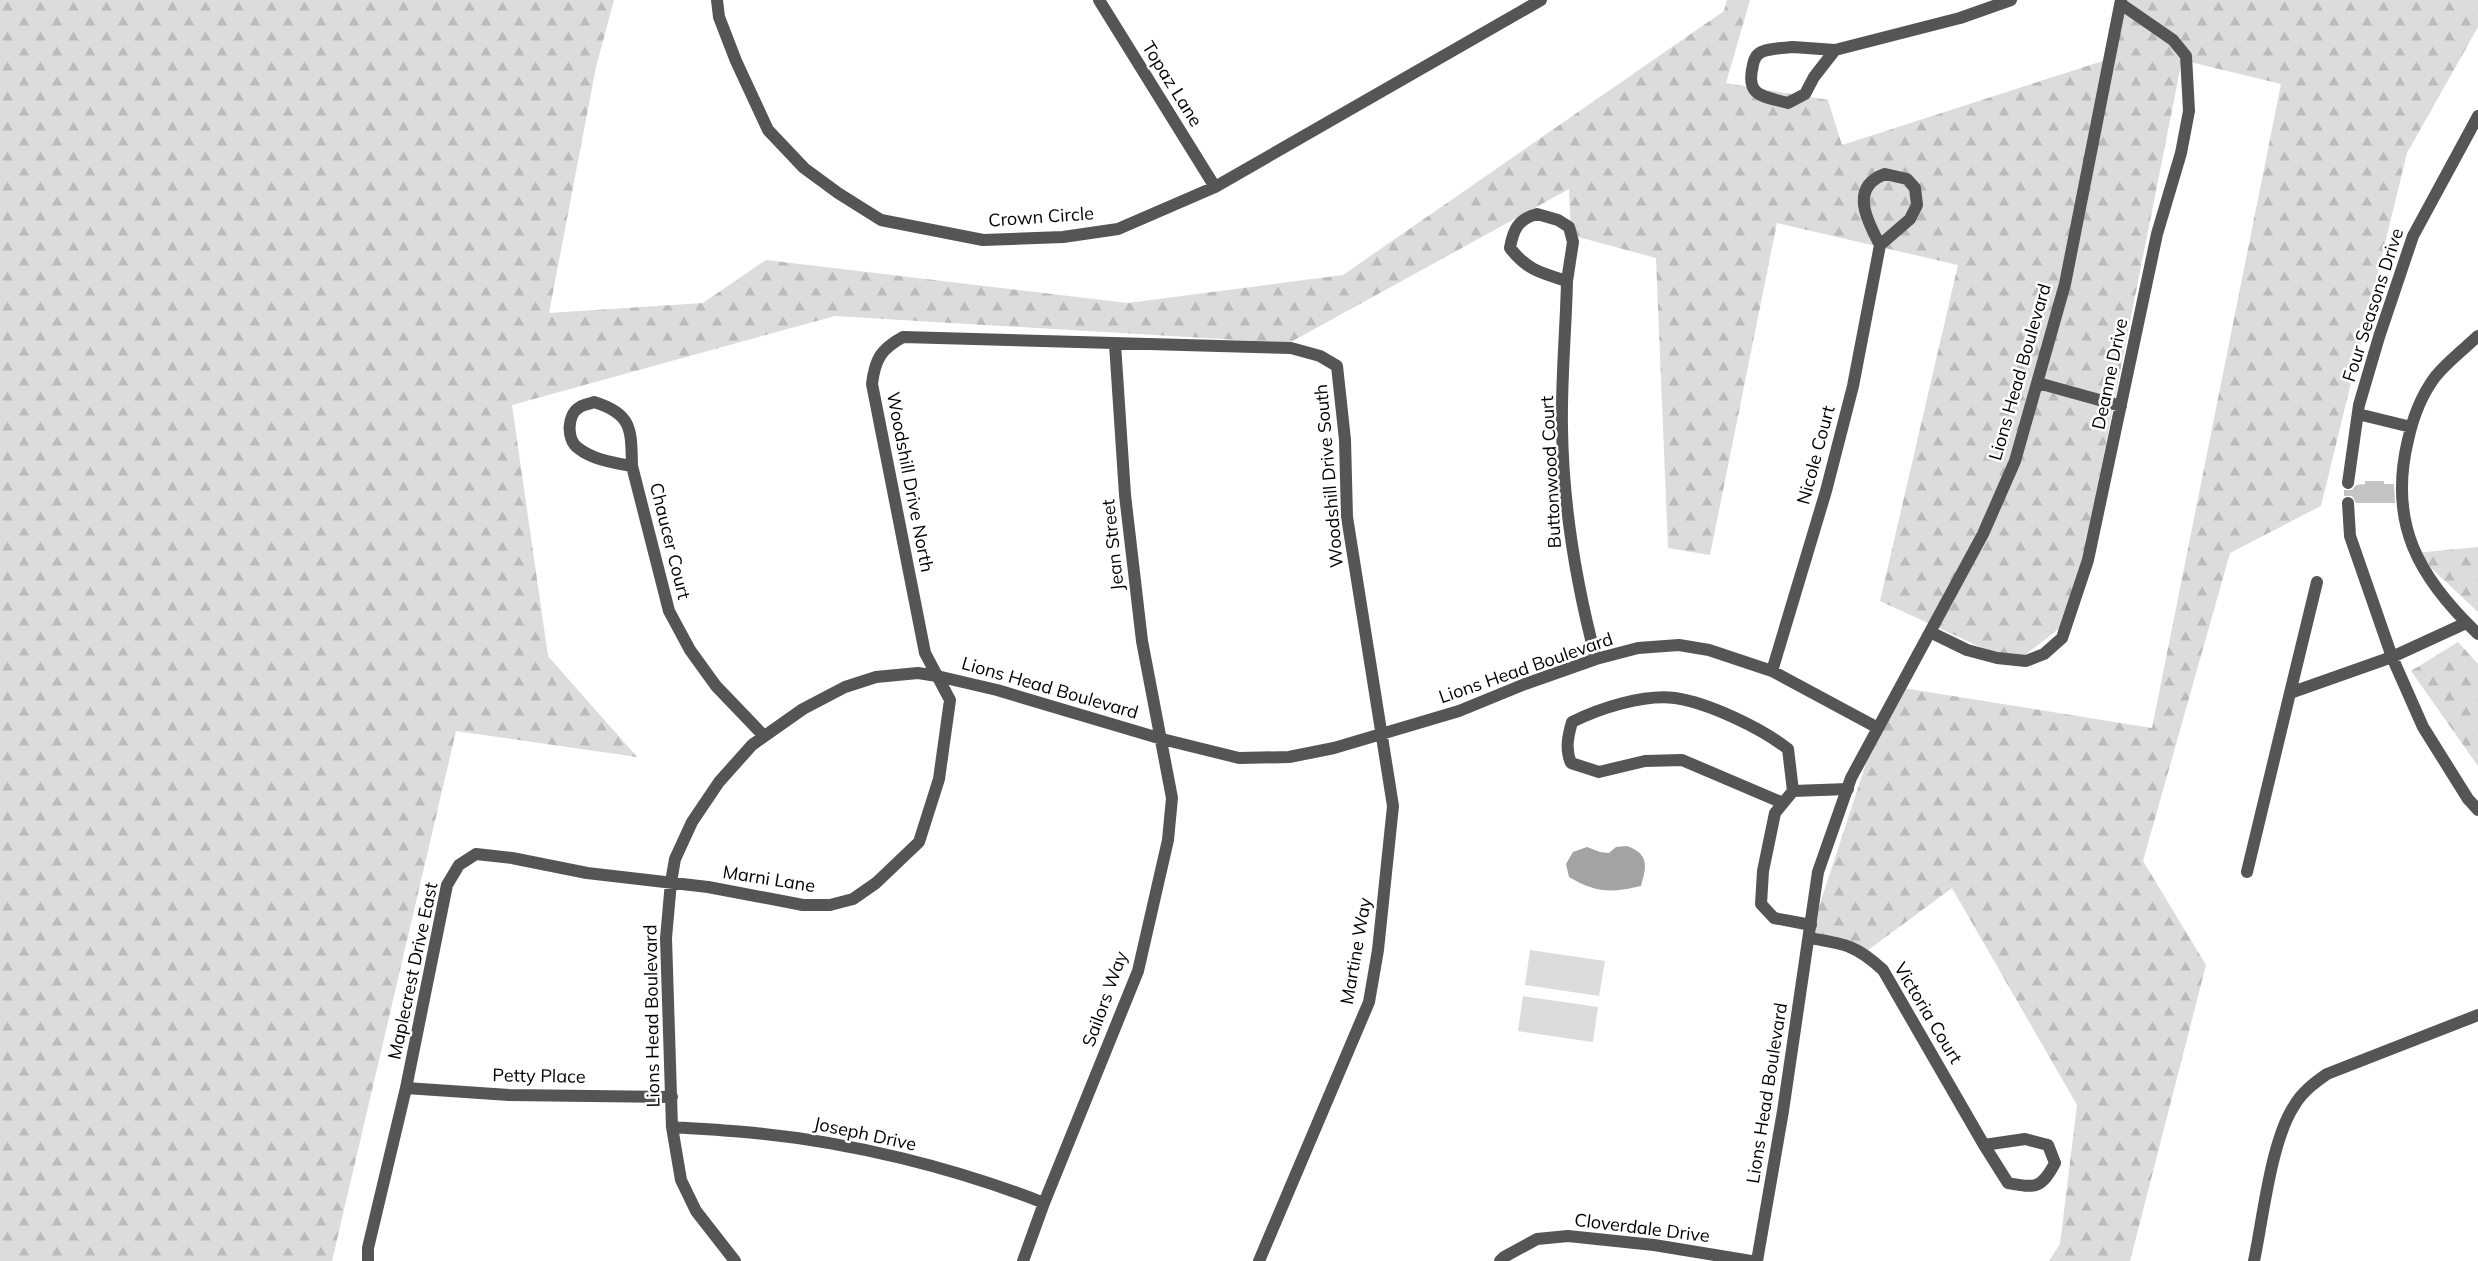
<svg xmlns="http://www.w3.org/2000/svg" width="2478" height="1261" font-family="Mulish,sans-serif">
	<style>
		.forest { fill: url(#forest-firs) }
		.pitch { fill: #dcdcdc }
		.water { fill: #a3a3a3 }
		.building { fill: #c4c4c4 }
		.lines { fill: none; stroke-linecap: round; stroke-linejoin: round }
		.service { stroke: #555; stroke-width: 12 }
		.minor { stroke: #555; stroke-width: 12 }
		.labels { text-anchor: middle; stroke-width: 5; stroke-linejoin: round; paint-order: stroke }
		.street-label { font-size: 18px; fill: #000; stroke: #fff }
	</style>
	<defs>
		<pattern id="forest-firs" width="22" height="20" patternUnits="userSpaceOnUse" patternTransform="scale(1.5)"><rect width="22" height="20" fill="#dcdcdc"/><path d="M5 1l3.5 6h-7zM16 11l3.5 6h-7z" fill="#bbb"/></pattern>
	</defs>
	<rect width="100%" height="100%" fill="#fff"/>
	<path class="forest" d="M0,0H614L596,67L549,313L703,303L766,260L1128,303L1343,275L1724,11L1727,0H1750L1726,83L1828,100L1842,145L2112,58L2117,0H2478V27L2407,153L2321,506L2230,553L2143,861L2206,965L2130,1261H2049L2060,1244L2077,1105L1952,888L1864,953L1810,934L1875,736L1903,688L2152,728L2281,84L2182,60L2071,619L2015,663L1880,601L1958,265L1777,223L1710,555L1668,548L1656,258L1571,235L1569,189L1289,343L835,316L512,405L548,656L637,757L456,731L332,1261H0Z
		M2478,547V612L2415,553Z
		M2458,642L2478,664V766L2411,671Z"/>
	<path class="pitch" d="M1530,950L1605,961L1599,996L1525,985Z
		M1523,996L1598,1007L1593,1042L1518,1031Z"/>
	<path class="water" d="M1627,846C1649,854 1647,866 1641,886C1611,893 1596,893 1569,877L1566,864L1573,852L1587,847L1600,852L1609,853L1616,847Z"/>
	<path class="building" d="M2365,481H2384V484H2394L2395,503H2356L2352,496H2344V490H2352L2356,485L2365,484Z"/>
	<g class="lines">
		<path class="service" d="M2290,693L2317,582
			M1783,803L1682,760L1645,761L1599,772L1571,763C1565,749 1568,736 1572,722C1600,708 1644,694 1675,698C1709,703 1761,728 1788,749L1793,791
			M2247,872L2290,693L2392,657
			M1811,925L1774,918L1761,904L1763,871L1775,813L1793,791L1848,789"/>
		<path class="minor" d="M717,0L719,17L736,61L768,130L804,168L838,193L881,220L983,240L1063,237L1118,229L1215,187L1541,0
			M1099,0L1215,187
			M1793,47L1835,50L1814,77L1805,94L1788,103C1763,96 1745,97 1753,65C1754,59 1757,53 1764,51C1773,48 1784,48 1793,47Z
			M1835,50L1960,18L2011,0
			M1885,174L1907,179L1915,188L1917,205L1910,219L1880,245C1867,221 1849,187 1885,174Z
			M1537,214L1558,220L1569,227L1573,242L1567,281C1541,273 1527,270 1510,248C1513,230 1518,219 1537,214Z
			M1567,281C1566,329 1561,379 1562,428C1563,506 1576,583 1596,659
			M2478,336C2464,349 2447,362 2435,377C2421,396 2413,417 2408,440C2388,523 2418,577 2478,634
			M2038,383L2121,406
			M594,402C633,414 631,430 632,466C615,463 593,460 578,448C566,439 567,414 580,407C584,404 590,404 594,402Z
			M2358,414L2411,427
			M632,466L669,611L690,650L716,686L764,736
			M2348,483L2359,405L2379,337L2413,236L2478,116
			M2348,503L2350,536L2392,657L2423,727L2468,799L2478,810
			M1930,632L1967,650L1997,658L2026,661L2044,654L2062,638L2088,560L2157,234L2181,153L2189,111L2186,56L2173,40L2121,4
			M2392,657L2466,623
			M1772,671L1826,491L1853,386L1880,245
			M1809,938C1845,944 1856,945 1883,970L1984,1145
			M406,1088L509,1095L672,1097
			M672,1127C700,1129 727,1130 755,1133C851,1142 955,1168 1044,1203
			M2025,1139L2048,1145L2055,1163C2041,1189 2036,1188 2008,1183L1984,1145Z
			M368,1261V1248L406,1088L447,885L459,865L476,854L512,858L587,873L708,887L803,905H830L853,899L876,883L919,842L939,779L950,700L925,653L872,384C875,359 881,349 903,337L1291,348L1320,356L1337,366L1345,440L1347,517L1393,806L1378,950L1369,1002L1259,1261
			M735,1261L696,1211L681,1180L672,1127L666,938L671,882L675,859L692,822L719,782L752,745L803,709L845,687L876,677L918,673L937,676L997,690L1162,739L1239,758L1289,757L1334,748L1459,711L1525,684L1596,659L1638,648L1679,645L1709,650L1772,671L1878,728
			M1023,1261L1044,1203L1138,971L1168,840L1172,798L1142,641L1125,495L1115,344
			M1500,1261L1504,1257L1537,1239L1568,1236L1654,1245L1751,1261
			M1757,1261L1783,1111L1818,872L1851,778L1983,534L2015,461L2065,284L2121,0
			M2254,1261C2263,1218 2271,1141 2294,1106C2302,1092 2314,1083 2327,1074L2478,1015"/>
	</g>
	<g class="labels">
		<g class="street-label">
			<text transform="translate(1172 84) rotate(58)" y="6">Topaz Lane</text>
			<text transform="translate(1041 217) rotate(-4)" y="6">Crown Circle</text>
			<text transform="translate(2373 305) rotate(-72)" y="6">Four Seasons Drive</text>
			<text transform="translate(2020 372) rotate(-74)" y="6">Lions Head Boulevard</text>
			<text transform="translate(2110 374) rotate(-78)" y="6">Deanne Drive</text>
			<text transform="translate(1816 455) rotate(-75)" y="6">Nicole Court</text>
			<text transform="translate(1551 472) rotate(-93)" y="6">Buttonwood Court</text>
			<text transform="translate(1329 476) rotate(-95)" y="6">Woodshill Drive South</text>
			<text transform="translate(910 482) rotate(79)" y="6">Woodshill Drive North</text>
			<text transform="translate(670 541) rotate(76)" y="6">Chaucer Court</text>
			<text transform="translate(1113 545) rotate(-96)" y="6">Jean Street</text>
			<text transform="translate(1526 668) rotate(-19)" y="6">Lions Head Boulevard</text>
			<text transform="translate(1050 688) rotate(16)" y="6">Lions Head Boulevard</text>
			<text transform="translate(769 879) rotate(9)" y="6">Marni Lane</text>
			<text transform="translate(1356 951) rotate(-80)" y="6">Martine Way</text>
			<text transform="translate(413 971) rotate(-78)" y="6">Maplecrest Drive East</text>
			<text transform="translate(1105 999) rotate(-70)" y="6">Sailors Way</text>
			<text transform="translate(1928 1013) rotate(59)" y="6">Victoria Court</text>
			<text transform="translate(652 1016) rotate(-91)" y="6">Lions Head Boulevard</text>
			<text transform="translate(539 1076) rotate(1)" y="6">Petty Place</text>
			<text transform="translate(1767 1093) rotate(-81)" y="6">Lions Head Boulevard</text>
			<text transform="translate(865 1134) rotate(12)" y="6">Joseph Drive</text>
			<text transform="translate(1642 1228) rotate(7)" y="6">Cloverdale Drive</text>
		</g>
	</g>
</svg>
